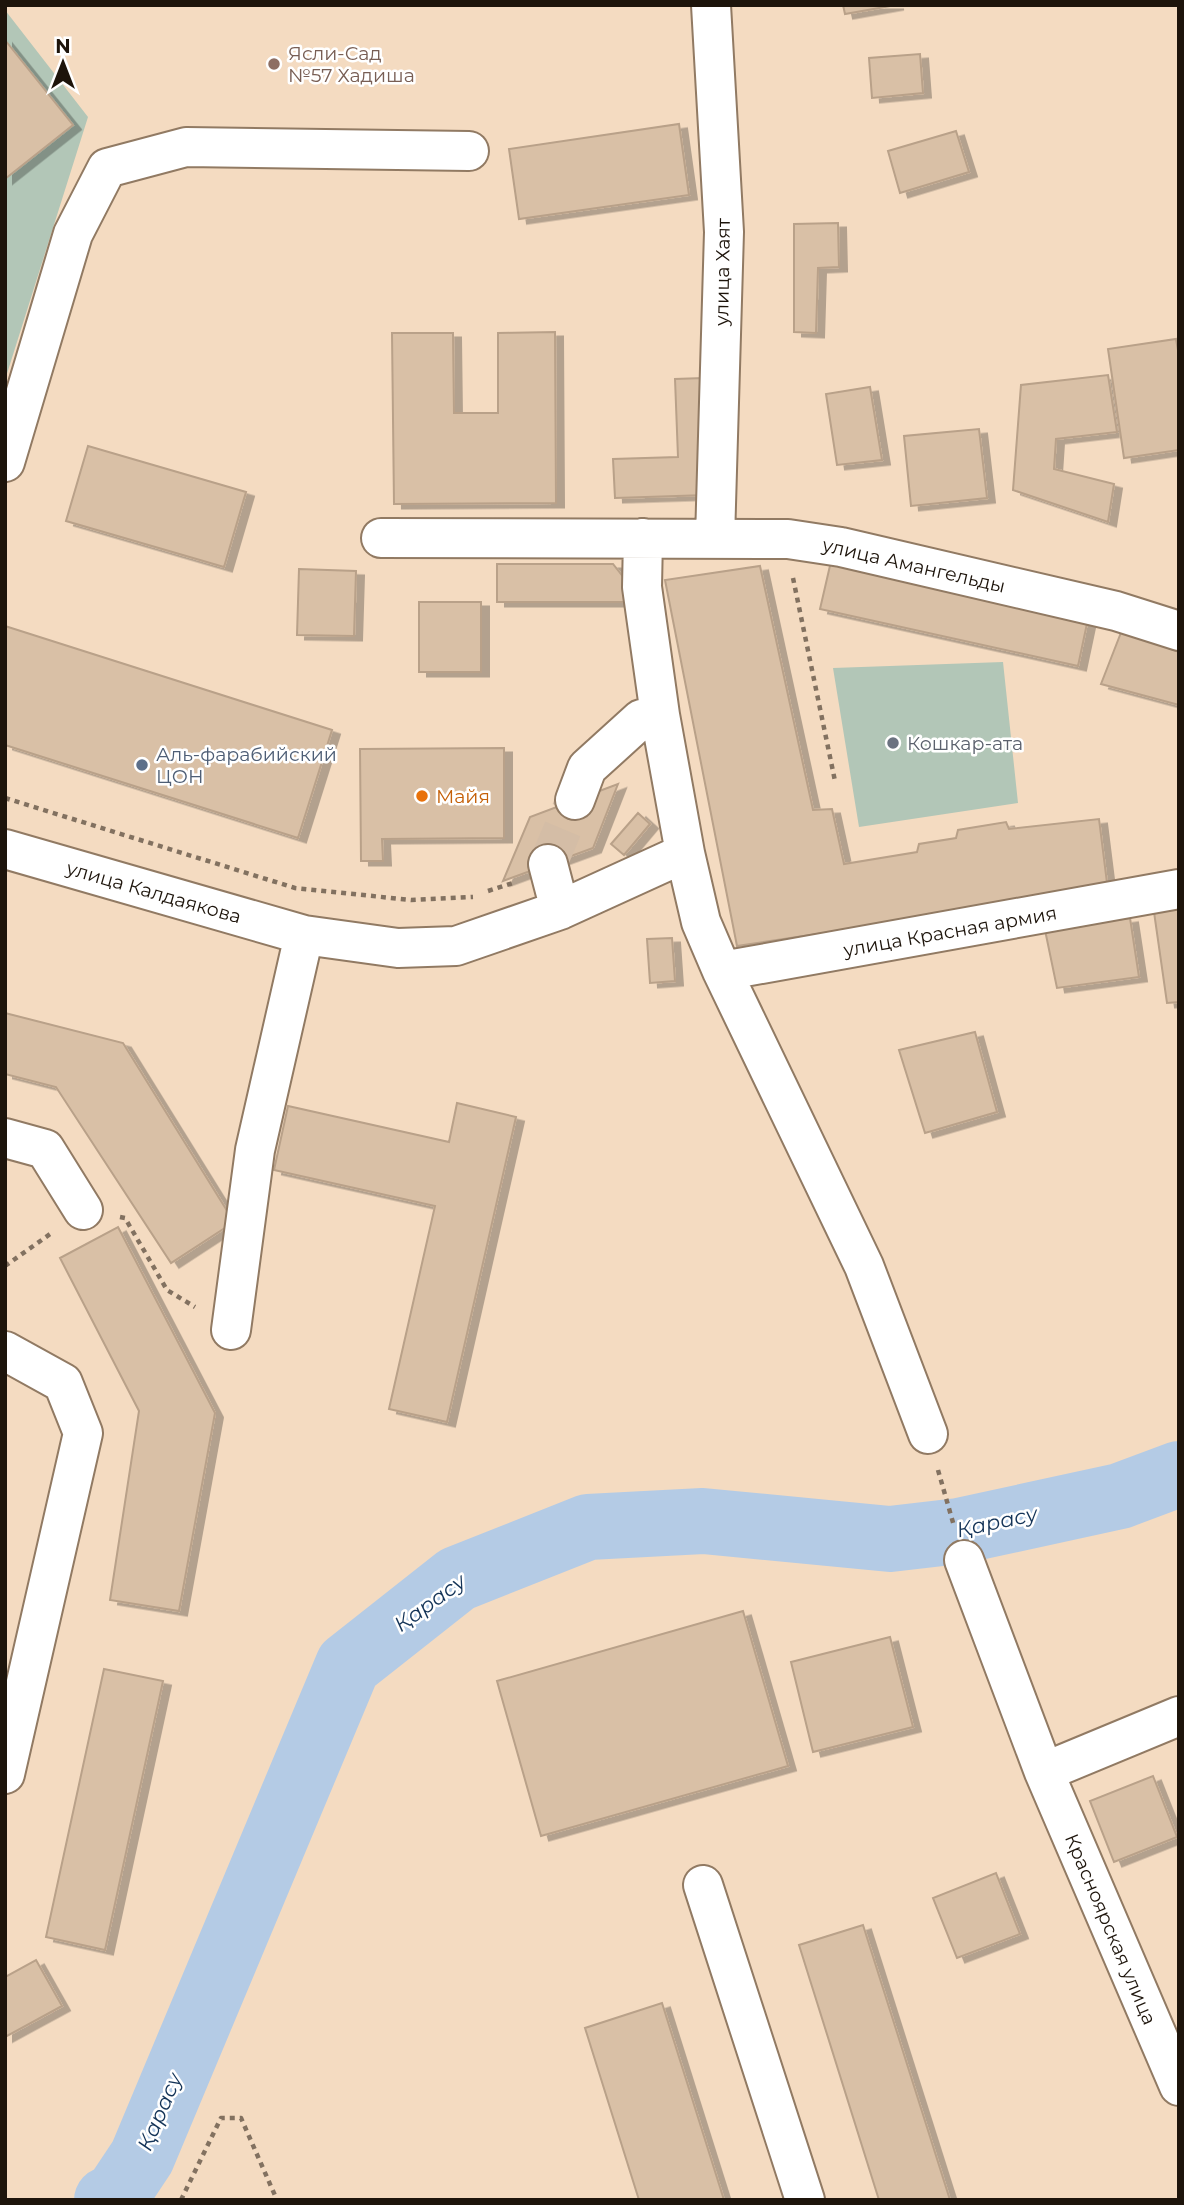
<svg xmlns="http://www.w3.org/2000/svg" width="1184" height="2205" font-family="Montserrat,sans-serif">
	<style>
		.green { fill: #b2c6b7 }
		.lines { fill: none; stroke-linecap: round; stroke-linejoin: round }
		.river { stroke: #b4cbe5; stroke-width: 66 }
		.building { fill: #d9c0a6; stroke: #b9a189; stroke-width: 2; filter: url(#shadow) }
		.minor-tunnel { stroke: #d4bda6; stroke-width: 38; stroke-dasharray: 38 19; stroke-linecap: butt }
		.minor-casing { stroke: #917a63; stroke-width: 42 }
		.path { stroke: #827160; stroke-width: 4.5; stroke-dasharray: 5 5; stroke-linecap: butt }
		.minor { stroke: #fff; stroke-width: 38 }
		.education-dot { fill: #8d6e63; stroke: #fff; stroke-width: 2.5 }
		.worship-dot { fill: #6b7280; stroke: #fff; stroke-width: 2.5 }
		.service-dot { fill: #5c6f8a; stroke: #fff; stroke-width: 2.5 }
		.food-dot { fill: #e8710a; stroke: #fff; stroke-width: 2.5 }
		.labels { text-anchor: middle; stroke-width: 5; stroke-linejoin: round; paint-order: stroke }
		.education-label { font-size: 19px; fill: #785e54; stroke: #fff; text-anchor: start }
		.street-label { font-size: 19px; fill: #1d140b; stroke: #fff }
		.worship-label { font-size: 19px; fill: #5b616d; stroke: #fff; text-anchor: start }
		.service-label { font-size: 19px; fill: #4e5e75; stroke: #fff; text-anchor: start }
		.food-label { font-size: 19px; fill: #c56008; stroke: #fff; text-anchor: start }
		.water-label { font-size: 21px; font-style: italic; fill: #133357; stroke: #fff }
	</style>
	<defs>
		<filter id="shadow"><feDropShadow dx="8" dy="4.5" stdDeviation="0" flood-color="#0004"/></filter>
	</defs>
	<rect width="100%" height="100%" fill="#f4dbc1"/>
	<path class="green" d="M5,10L88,117L5,380Z
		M1003,662L1018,803L859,827L833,668Z"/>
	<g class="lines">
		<path class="river" d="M107,2200L116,2196L142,2157L348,1665L457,1579L588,1527L703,1521L890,1539L959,1531L1120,1496L1179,1474"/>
	</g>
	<path class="building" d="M843,5H896L845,14Z
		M5,40L73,125L5,179Z
		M920,54L923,93L872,98L869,58Z
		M679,124L689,195L519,219L509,149Z
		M956,131L969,172L900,193L888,151Z
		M838,223L839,267L818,268L816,333L794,332V224Z
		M555,332L556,503L394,504L392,333H453L454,413H498V333Z
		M1176,339L1179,356V450L1124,458L1108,349Z
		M1108,375L1117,432L1056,439L1054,469L1114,484L1108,522L1013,490L1021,385Z
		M703,378L707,495L615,498L613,459L678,457L675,379Z
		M870,387L882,460L837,465L826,394Z
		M979,429L987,498L911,506L904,436Z
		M88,446L246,492L224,567L66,521Z
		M832,557L1089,614L1078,666L820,609Z
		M497,564H613L635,592V602H497Z
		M760,566L813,810L832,809L844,864L917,852L919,844L956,838L958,830L1006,822L1009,829L1099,819L1108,891L737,946L665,580Z
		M299,569L356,571L354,636L297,635Z
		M419,602H481V672H419Z
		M5,626L332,730L298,838L5,745Z
		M1122,630L1179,652V705L1101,684Z
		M504,748V838L382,839L383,861H361L360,749Z
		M618,784L593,848L503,881L530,817Z
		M638,813L650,824L624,855L611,844Z
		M1179,908V1002L1167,1003L1154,912Z
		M1130,918L1139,977L1057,988L1045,930Z
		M672,938L675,981L650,983L647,939Z
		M5,1013L123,1043L234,1222L171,1263L56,1087L5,1074Z
		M975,1032L997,1112L925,1133L899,1050Z
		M457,1103L516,1117L447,1422L389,1409L435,1206L274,1170L288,1106L449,1142Z
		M118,1227L215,1413L179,1611L110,1600L139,1411L60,1258Z
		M743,1611L788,1766L541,1836L497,1681Z
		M890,1637L913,1727L813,1752L791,1662Z
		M104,1669L163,1681L105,1950L46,1937Z
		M1153,1776L1177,1837L1114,1862L1090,1801Z
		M996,1873L1020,1934L957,1958L933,1898Z
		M863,1925L950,2200H879L799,1945Z
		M36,1960L62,2006L5,2037V1977Z
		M662,2003L724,2200H639L585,2028Z"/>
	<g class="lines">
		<path class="minor-tunnel" d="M548,864L575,800"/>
		<defs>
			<path id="minor" d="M711,5L724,232L715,539
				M5,462L73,234L107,168L186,147L469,151
				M381,538L788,539L841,547L1116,611L1179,631
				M643,538L642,587L660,715L685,853L701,922L722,971L864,1266L928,1434
				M575,800L587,768L641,719L660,715
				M5,849L304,935L398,948L456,946L560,910L685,853
				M548,864L560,910
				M722,971L1179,889
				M5,1138L45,1149L83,1210
				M231,1330L255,1150L304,935
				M5,1351L63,1383L83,1433L5,1774
				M964,1560L1044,1772L1179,2086
				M1044,1772L1179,1716
				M703,1885L805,2200"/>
		</defs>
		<use href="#minor" class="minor-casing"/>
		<path class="path" d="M793,578L835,781
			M5,798L295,888L411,900L473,897
			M488,891L516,882
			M120,1217L125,1218L167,1290L195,1307
			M5,1266L53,1232
			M938,1470L954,1526
			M181,2200L221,2118H241L277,2200"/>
		<use href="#minor" class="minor"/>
	</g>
	<circle class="education-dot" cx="274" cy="64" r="7"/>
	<circle class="worship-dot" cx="893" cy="743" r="7"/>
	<circle class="service-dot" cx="142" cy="765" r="7"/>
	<circle class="food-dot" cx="422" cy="796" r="7"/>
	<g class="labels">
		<g class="education-label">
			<text x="288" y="60">Ясли-Сад<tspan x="288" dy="22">№57 Хадиша</tspan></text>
		</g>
		<g class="street-label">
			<text transform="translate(722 272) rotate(-89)" y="7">улица Хаят</text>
			<text transform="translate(914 565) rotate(13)" y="7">улица Амангельды</text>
			<text transform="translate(154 892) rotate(16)" y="7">улица Калдаякова</text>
			<text transform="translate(950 931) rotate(-10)" y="7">улица Красная армия</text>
			<text transform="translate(1111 1929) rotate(67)" y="7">Красноярская улица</text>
		</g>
		<g class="worship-label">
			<text x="907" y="750">Кошкар-ата</text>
		</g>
		<g class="service-label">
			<text x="156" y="761">Аль-фарабийский<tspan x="156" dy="22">ЦОН</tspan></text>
		</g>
		<g class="food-label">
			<text x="436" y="803">Майя</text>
		</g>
		<g class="water-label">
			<text transform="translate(997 1522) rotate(-12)" y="7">Қарасу</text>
			<text transform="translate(430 1603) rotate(-36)" y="7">Қарасу</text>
			<text transform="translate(160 2112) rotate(-67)" y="7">Қарасу</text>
		</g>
	</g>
	<rect width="1184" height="2205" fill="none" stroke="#1d140b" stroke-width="14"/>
	<g transform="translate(63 63)" stroke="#ffffff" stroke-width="5" paint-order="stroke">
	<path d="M0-5L12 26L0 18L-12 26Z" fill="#1d140b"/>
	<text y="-10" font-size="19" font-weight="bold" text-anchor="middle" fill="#1d140b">N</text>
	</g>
</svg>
